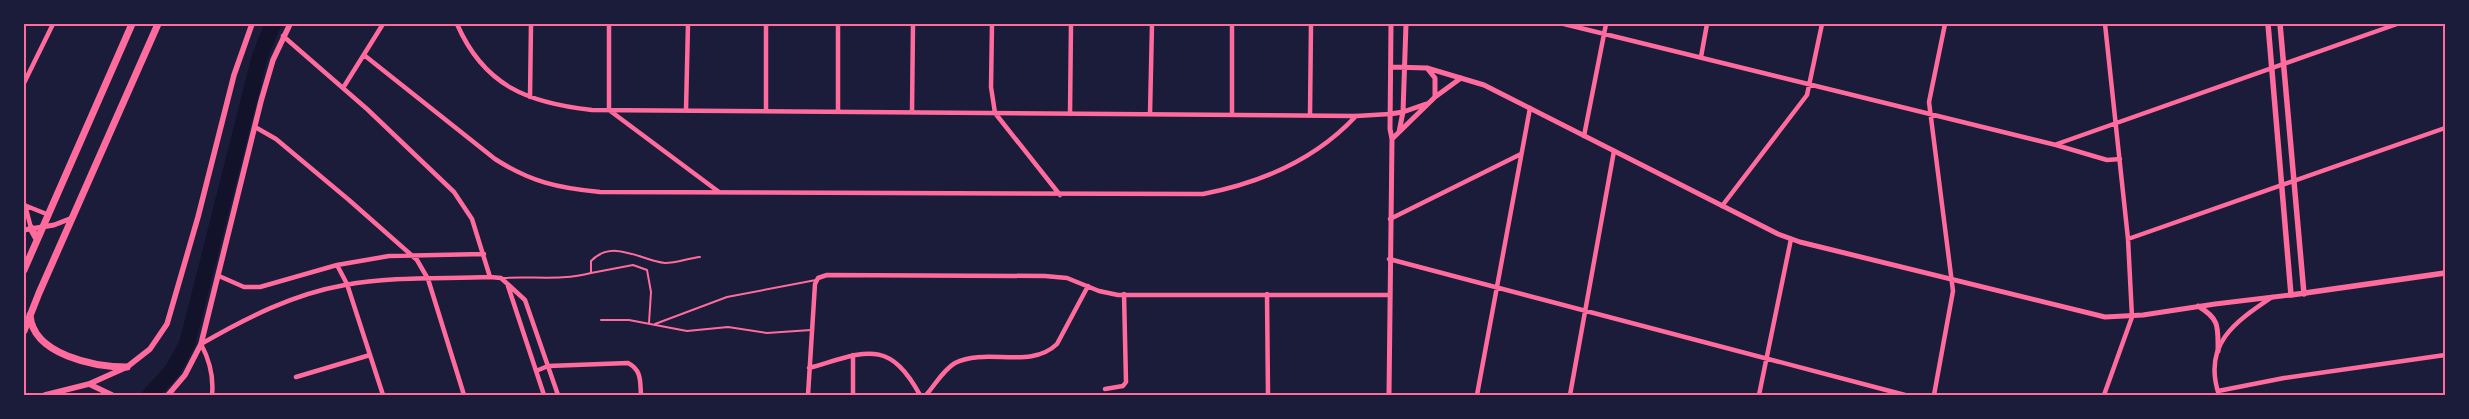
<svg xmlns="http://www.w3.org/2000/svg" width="2469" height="419" font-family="'Noto Sans',sans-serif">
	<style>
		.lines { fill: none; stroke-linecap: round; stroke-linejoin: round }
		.river { stroke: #12122b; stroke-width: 16 }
		.service { stroke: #ff6b9d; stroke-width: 2 }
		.minor { stroke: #ff6b9d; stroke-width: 4.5 }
		.tertiary { stroke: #ff6b9d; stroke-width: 5 }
		.secondary { stroke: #ff6b9d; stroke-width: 5.5 }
		.primary { stroke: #ff6b9d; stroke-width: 7 }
		.neatline { fill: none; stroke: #ff6b9d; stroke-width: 2 }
	</style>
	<rect width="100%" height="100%" fill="#1b1b3a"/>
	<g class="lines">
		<path class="river" d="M150,395L172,371L187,344L260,56L273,24"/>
		<path class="service" d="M591,273L633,265L647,270L651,292L649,323
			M503,278C533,276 562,281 591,273V261C613,238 642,261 665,263C677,263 689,258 700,257
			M601,320H629L687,331L728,327L767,333L811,330
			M655,324L727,297L816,280"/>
		<path class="minor" d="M457,24C484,86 528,103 592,110L1356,116L1390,114
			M609,24V110L719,192
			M838,24V112
			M992,24L991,87L995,113L1060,195
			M1564,24L2056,145L2107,160L2120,159
			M283,36L367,109L454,192L472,219L490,277
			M364,55L495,159C531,182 558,188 600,192L1203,194C1260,183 1316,159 1356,116
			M1701,57L1707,24
			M24,83L53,24
			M343,88L383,24
			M530,97L531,24
			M686,110L688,24
			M766,111V24
			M912,112L913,24
			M1070,114L1071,24
			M1150,114L1152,24
			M1232,114V24
			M1310,115L1311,24
			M255,127L276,139L349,200L417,260L428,279L464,395
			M1584,136L1606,24
			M2057,144L2397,24
			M24,205L49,215
			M25,205L31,228
			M1722,206L1807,95L1822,24
			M1390,219L1521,154
			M2128,239L2445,128
			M1389,259L1905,395
			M337,265L347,284L383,395
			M219,276L244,287H260L337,265L389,256L484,254
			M508,286L544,395
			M1267,294L1268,395
			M809,368C863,353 888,336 920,395
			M536,371L548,366L628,363C642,370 640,382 641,395
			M296,377L370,355
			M1105,389L1123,386L1126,382L1124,294
			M2218,391L2284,378L2445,355
			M212,395C214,376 210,361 201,344C246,318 293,294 345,285C392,276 442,279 490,277L501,278L525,300L558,395
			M808,395L815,284L818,278L827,275L1045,276L1067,278L1099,291L1118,295H1389
			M853,395V355
			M926,395C935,385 943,370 955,363C987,347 1030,370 1057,344L1088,286
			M1477,395L1530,108
			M1570,395L1614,151
			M1759,395L1791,239
			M1934,395L1953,291L1929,102L1945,24
			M2104,395L2132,317L2128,239L2105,24
			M2219,395C2202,344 2235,322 2272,297"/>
		<path class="tertiary" d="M1391,67L1427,68L1484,85L1778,234L1800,242L2105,317L2143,315L2215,304L2291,295
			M1427,68L1435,78V96
			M1390,114L1403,112L1426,104
			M1399,132L1403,112L1406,24
			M1392,139L1435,97L1461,78
			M24,230L54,225L72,218
			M2198,306C2220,319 2218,327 2218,351
			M1389,395L1392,139L1390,129L1391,24"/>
		<path class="secondary" d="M2268,24L2291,295L2445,273
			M2280,24L2304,294
			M89,384L112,395
			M45,395L89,384L127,367L150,349L167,324L198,217L234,75L252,24
			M168,395L185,375L201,344L261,101L273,60L290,24"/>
		<path class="primary" d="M31,228L37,239
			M24,270L132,24
			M30,315C33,355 95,367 127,367
			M24,331L39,293L158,24"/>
	</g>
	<rect width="2469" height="419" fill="none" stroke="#1b1b3a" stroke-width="50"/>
	<rect x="25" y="25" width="2419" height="369" class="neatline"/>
</svg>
